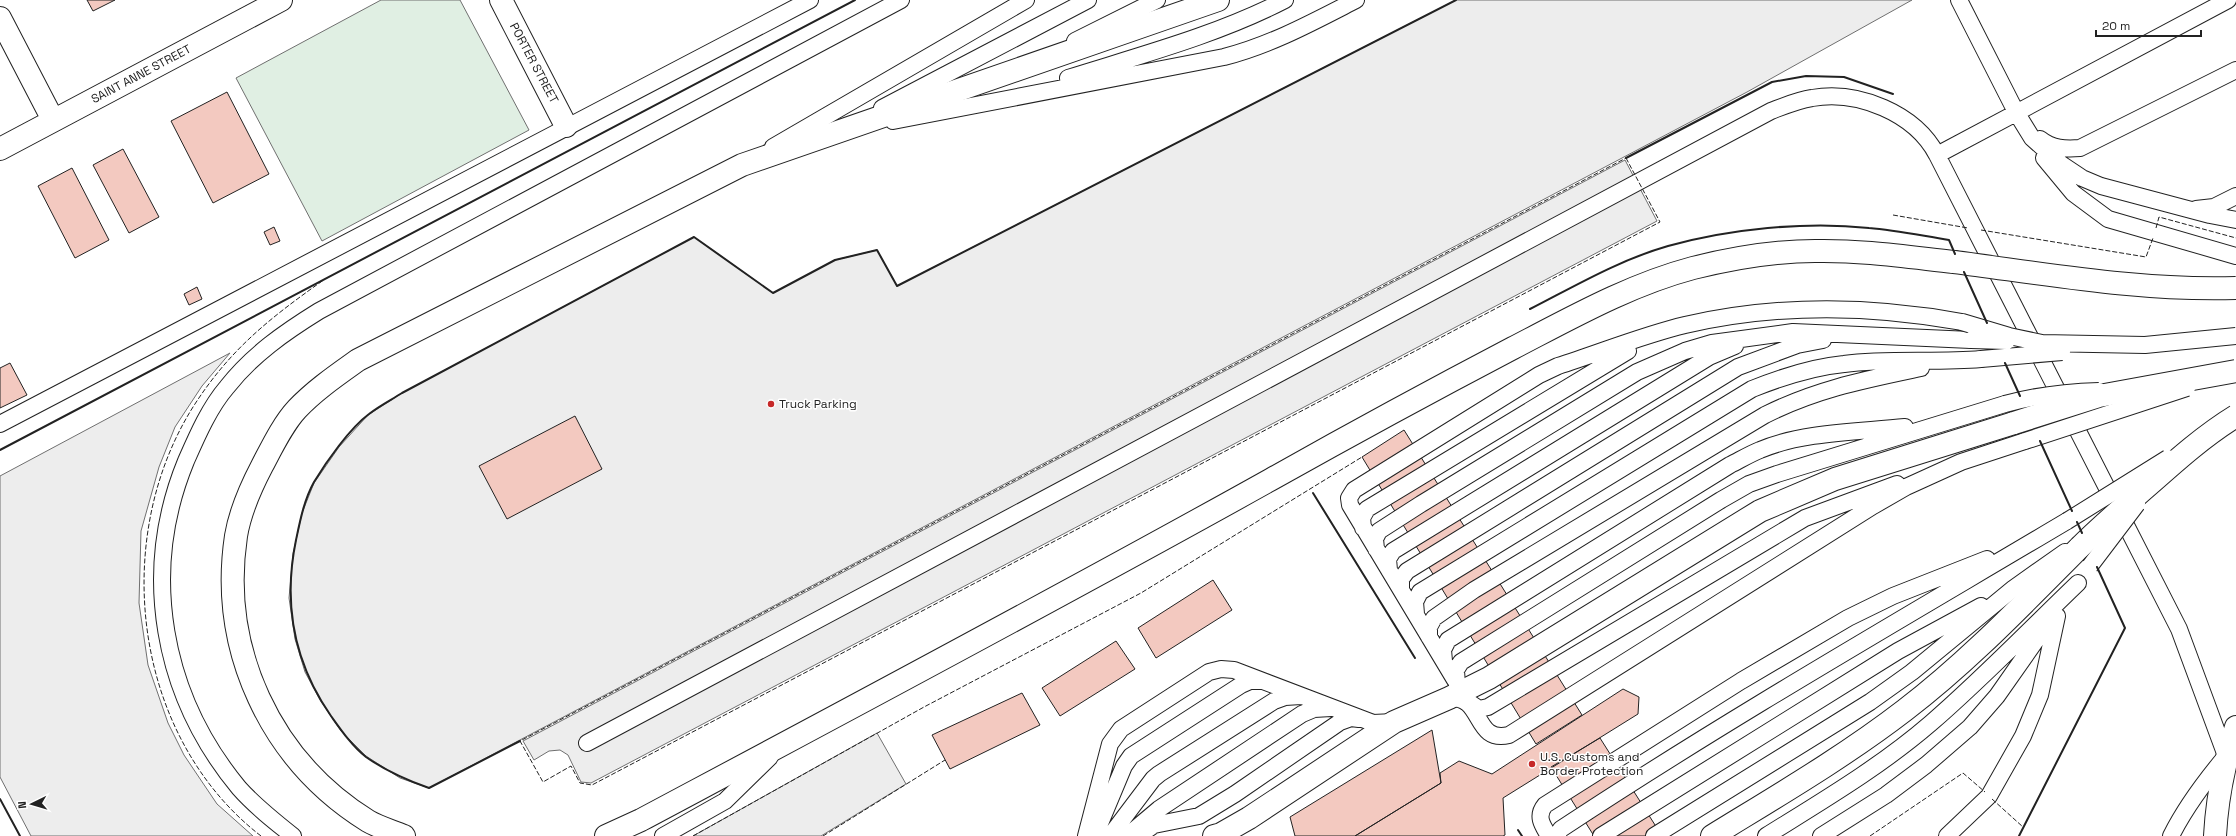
<svg xmlns="http://www.w3.org/2000/svg" width="2236" height="836" font-family="'Space Grotesk',sans-serif">
	<style>
		.green { fill: #e0efe3; stroke: #6f6f6f }
		.parking { fill: #ededed; stroke: #6f6f6f }
		.building { fill: #f3c9c0; stroke: #222 }
		.lines { fill: none; stroke-linecap: round; stroke-linejoin: round }
		.lane-casing { stroke: #222; stroke-width: 18 }
		.street-casing { stroke: #222; stroke-width: 24 }
		.highway-casing { stroke: #222; stroke-width: 24 }
		.lane { stroke: #fff; stroke-width: 16 }
		.street { stroke: #fff; stroke-width: 22 }
		.highway { stroke: #fff; stroke-width: 22 }
		.lane-bridge-casing { stroke: #222; stroke-width: 18; stroke-linecap: butt }
		.highway-bridge-casing { stroke: #222; stroke-width: 24; stroke-linecap: butt }
		.lane-bridge { stroke: #fff; stroke-width: 16 }
		.highway-bridge { stroke: #fff; stroke-width: 22 }
		.fence { stroke: #222; stroke-width: 1; stroke-dasharray: 5 2; stroke-linecap: butt }
		.wall { stroke: #222; stroke-width: 2 }
		.poi-dot { fill: #c62828; stroke: #fff; stroke-width: 1.5 }
		.labels { text-anchor: middle; stroke-width: 3; stroke-linejoin: round; paint-order: stroke }
		.street-label { font-size: 12px; fill: #222; stroke: #fff }
		.poi-label { font-size: 12px; fill: #222; stroke: #fff; text-anchor: start }
	</style>
	<rect width="100%" height="100%" fill="#fff"/>
	<path class="green" d="M381,0H460L529,130L322,241L236,78Z"/>
	<path class="parking" d="M1456,0H1912L1747,92L429,788L400,778L366,756L341,731L320,700L305,672L295,639L289,598L293,554L302,513L314,483L339,447L368,415L402,393L694,237L773,293L835,260L877,250L897,286Z
		M1625,160L1657,221L591,783L581,782L568,755L560,750L549,751L534,760L523,741Z
		M230,353L202,386L175,427L159,467L141,531L139,603L148,665L168,723L184,755L217,804L253,836H31L0,777V476Z
		M877,733L906,784L821,836H693Z"/>
	<path class="building" d="M87,0H115L93,11Z
		M227,92L269,174L213,203L171,121Z
		M123,149L159,217L129,233L93,165Z
		M72,168L109,240L75,258L38,186Z
		M274,227L280,241L270,245L264,232Z
		M197,287L202,299L189,305L184,294Z
		M10,363L27,395L0,408V368Z
		M575,416L602,469L507,519L479,466Z
		M1404,430L1582,715L1536,744L1362,457Z
		M1213,580L1232,610L1156,658L1138,628Z
		M1116,641L1135,669L1060,716L1042,688Z
		M1623,689L1639,697L1638,714L1503,798L1505,835L1503,836H1355L1441,783L1440,773L1459,761L1492,774Z
		M1022,693L1040,725L950,769L932,735Z
		M1432,730L1441,783L1355,836H1295L1290,817Z
		M1600,738L1662,836H1594L1551,767Z"/>
	<g class="lines">
		<defs>
			<path id="lane" d="M1959,0L2016,112L2032,138L2061,164L2082,178L2101,186L2210,215L2236,220
				M1075,41L1157,0
				M1068,78C1141,55 1217,35 1285,0
				M882,108L1088,0
				M893,121L1224,57C1271,45 1313,22 1356,0
				M2040,139C2052,149 2066,149 2080,148L2236,70
				M773,147L1026,0
				M1937,155L2179,629L2226,756C2205,781 2186,806 2171,836
				M2044,158L2073,193L2108,219L2236,256
				M2196,209L2214,207L2236,196
				M0,424L810,0
				M1363,528L1362,518L1367,509L1628,351
				M1376,549L1375,539L1379,531L1421,504L1637,372L1685,351L1712,343L1793,332L1971,340
				M1389,570L1388,559L1393,551L1709,357L1735,346
				M1401,590V579L1407,571L1738,367L1797,345L1823,340
				M1416,614L1415,602L1420,592L1752,389C1782,377 1812,367 1844,364C1889,358 1936,363 1981,359
				M1429,637V627L1434,618L1474,590L1765,415C1817,389 1864,380 1921,368
				M1444,661L1443,650L1448,640L1730,465C1740,460 1750,454 1760,450C1802,432 1859,432 1905,427
				M1455,680L1350,505L1349,498L1354,490L1539,375L1558,366C1599,353 1643,335 1685,325C1776,304 1870,305 1962,322
				M1457,685L1456,670L1461,662L1721,500L1749,484L1777,474L2005,404
				M1449,698C1484,695 1473,744 1509,735L1873,506L1906,487L1961,462L2025,441
				M1470,703L1479,709L1488,707L1805,518L1897,484
				M587,743L1771,111C1784,106 1798,100 1812,98C1858,90 1915,113 1937,155L2228,0
				M1096,833L1124,766L1131,756L1241,685L1250,681H1262
				M293,836C274,821 255,806 239,788C162,695 140,573 186,461C197,436 209,408 227,387C252,355 285,332 319,311L901,0
				M663,836L725,801L770,757
				M1086,836L1110,744L1121,729L1209,672L1221,669L1234,670L1373,723L1394,722
				M1110,836L1153,779L1159,774L1274,701L1285,697L1301,696
				M1127,836L1159,809L1302,714L1314,709L1331,708
				M1138,836L1154,825L1199,816L1235,794L1340,722L1351,718L1359,719
				M1549,836C1542,825 1536,816 1545,805L1741,681L1848,618L1893,596L1987,559
				M1556,836L1561,829C1726,720 1897,622 2067,521
				M1601,836L1898,651L1981,606
				M1654,836L1870,702L1912,672L2014,588L2065,552
				M1766,836C1822,801 1880,767 1931,723C1982,679 2029,630 2078,583
				M1821,836L1886,795L1926,765L1970,727L1997,696L2051,619
				M1947,836L1989,796L2023,736L2040,695L2057,616"/>
			<path id="street" d="M501,0L566,126
				M0,18L53,120
				M0,149L281,0"/>
			<path id="highway" d="M404,836C392,831 378,827 368,821C270,760 219,649 236,536C240,512 251,487 262,466C272,447 283,424 297,409C315,390 337,375 358,360L742,165L1218,0
				M606,836L641,820C851,708 1062,596 1270,480C1350,435 1431,391 1513,348C1571,318 1629,285 1693,268C1733,258 1775,251 1815,251C1861,250 1908,257 1954,262
				M1214,836L1221,834L1249,818L1394,722L1449,698L1489,678L1760,511L1835,479L2014,423
				M1712,836C1777,796 1844,757 1905,710C1968,662 2024,603 2080,547
				M2215,836C2217,798 2224,763 2236,727"/>
		</defs>
		<use href="#lane" class="lane-casing"/>
		<use href="#street" class="street-casing"/>
		<use href="#highway" class="highway-casing"/>
		<use href="#lane" class="lane"/>
		<use href="#street" class="street"/>
		<use href="#highway" class="highway"/>
		<defs>
			<path id="lane-bridge" d="M1962,322L2009,336L2042,343L2145,345L2236,336
				M1971,340L2007,341
				M1981,359L2062,352
				M2005,404C2037,395 2067,392 2099,391
				M2025,441L2187,388
				M2067,521L2168,458
				M2090,566L2137,504"/>
			<path id="highway-bridge" d="M1954,262C2047,274 2141,291 2236,288
				M2014,423L2099,396L2236,371
				M2080,547C2103,524 2127,504 2151,483C2178,459 2205,435 2236,416"/>
		</defs>
		<use href="#lane-bridge" class="lane-bridge-casing"/>
		<use href="#highway-bridge" class="highway-bridge-casing"/>
		<use href="#lane-bridge" class="lane-bridge"/>
		<use href="#highway-bridge" class="highway-bridge"/>
		<path class="fence" d="M1626,158L1660,222L592,785L580,783L571,766L543,782L520,741Z
			M1893,215L1968,228
			M2156,228L2159,217L2236,238
			M1981,230L2146,257L2153,238
			M1992,799L2023,827
			M261,836C134,738 109,541 193,407C230,349 270,318 325,279
			M693,836L924,707L1141,593L1362,457
			M823,836L945,760
			M1870,836L1963,773L1985,792"/>
		<path class="wall" d="M1626,158L1772,82L1806,76L1844,77L1893,94
			M1964,272L1987,323
			M1530,309C1575,286 1619,260 1668,246C1729,229 1806,221 1869,228C1896,230 1923,236 1949,240L1955,254
			M2005,363L2020,396
			M2040,441L2072,511
			M0,450L855,0
			M1313,493L1415,658
			M2077,522L2082,533
			M520,741L429,788C406,780 386,771 366,757C352,746 341,730 331,716C294,663 283,603 296,540C300,521 304,500 314,482C326,462 350,428 369,414C379,406 391,400 402,393L694,237L773,293L835,260L877,250L897,286L1456,0
			M0,799L20,836
			M1518,830L1522,836
			M2019,836L2125,628L2097,567"/>
	</g>
	<g class="poi-dot">
		<circle cx="771" cy="404" r="4"/>
		<circle cx="1532" cy="764" r="4"/>
	</g>
	<g class="labels">
		<g class="street-label">
			<text transform="translate(534 63) rotate(62)" y="4">PORTER STREET</text>
			<text transform="translate(141 74) rotate(-28)" y="4">SAINT ANNE STREET</text>
		</g>
		<g class="poi-label">
			<text x="779" y="408">Truck Parking</text>
			<text x="1540" y="761">U.S. Customs and<tspan x="1540" dy="14">Border Protection</tspan></text>
		</g>
	</g>
	<g transform="translate(32 804) rotate(265)" stroke="#ffffff" stroke-width="3" paint-order="stroke">
	<path d="M0-3L7 15L0 10L-7 15Z" fill="#222222"/>
	<text y="-6" font-size="11" font-weight="bold" text-anchor="middle" fill="#222222">N</text>
	</g>
	<path d="M2096 30v6h105v-6" fill="none" stroke="#222222" stroke-width="2"/>
	<text x="2102" y="30" font-size="12" fill="#222222" stroke="#ffffff" stroke-width="3" paint-order="stroke">20 m</text>
</svg>
